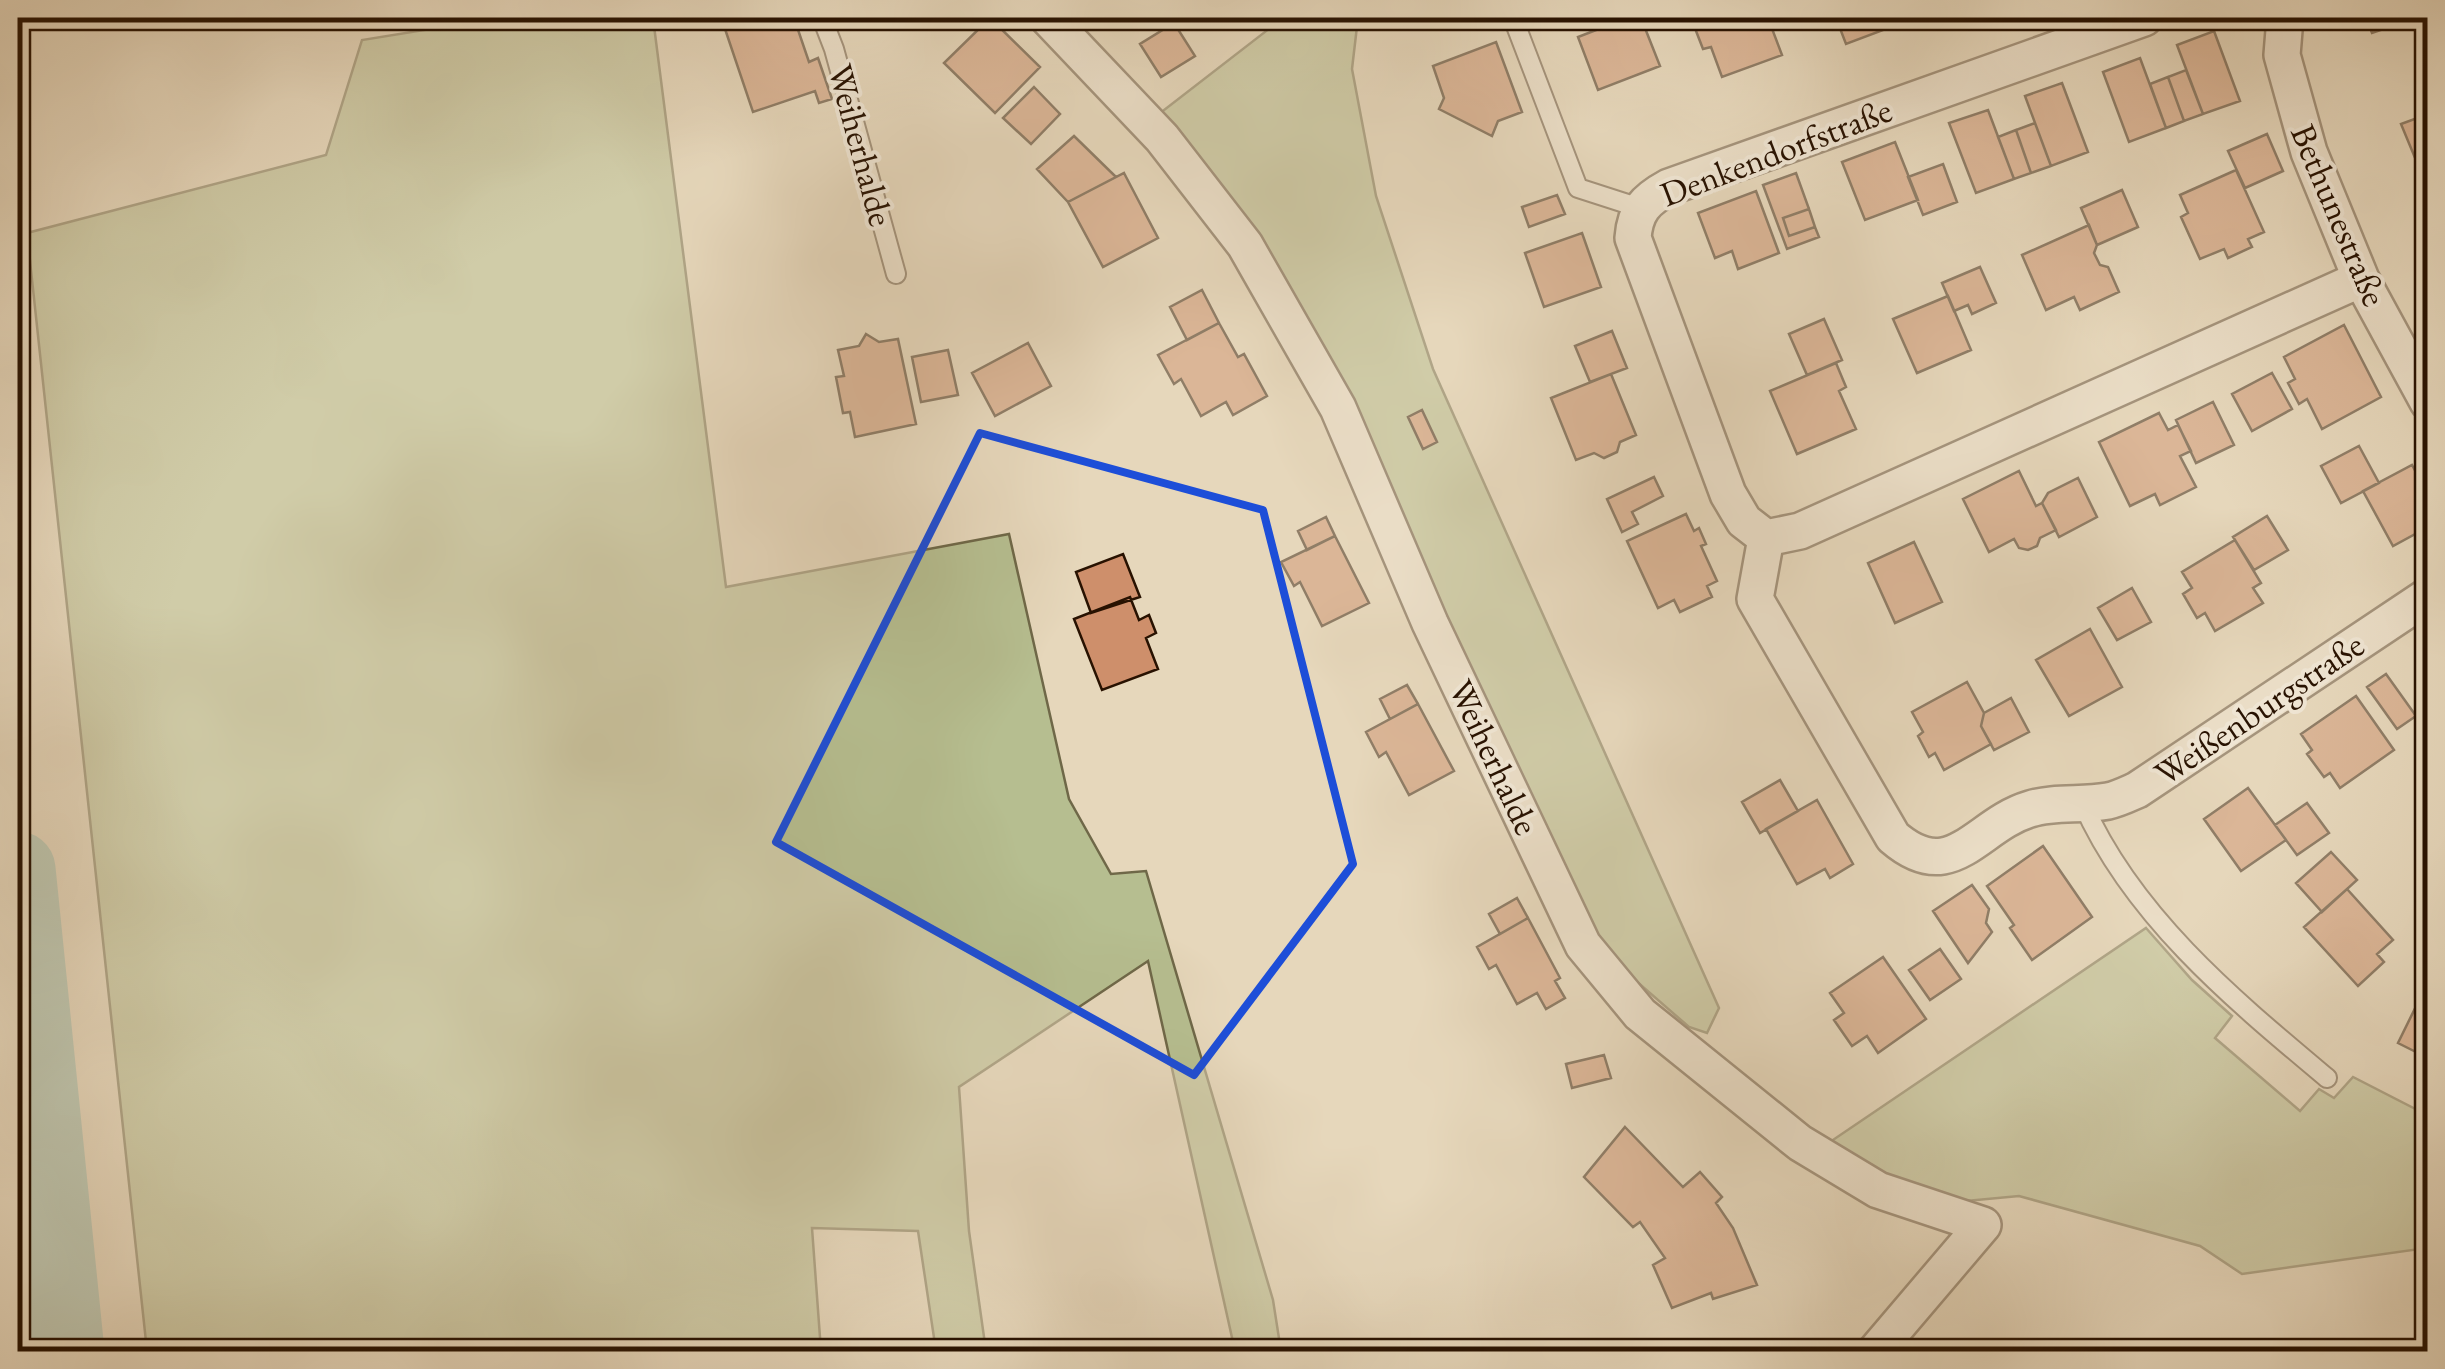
<svg xmlns="http://www.w3.org/2000/svg" width="2445" height="1369" font-family="'EB Garamond',serif">
	<style>
		.green { fill: #b6be90; stroke: #6f6848; stroke-width: 2.5 }
		.lines { fill: none; stroke-linecap: round; stroke-linejoin: round }
		.river { stroke: #97baab; stroke-width: 75 }
		.building { fill: #ce8f6b; stroke: #281201; stroke-width: 2.5 }
		.service-casing { stroke: #584330; stroke-width: 22 }
		.minor-casing { stroke: #584330; stroke-width: 40 }
		.service { stroke: #efe5d3; stroke-width: 18 }
		.minor { stroke: #efe5d3; stroke-width: 35 }
		.marked { fill: none; stroke: #1d4ed8; stroke-width: 8; stroke-linejoin: round }
		.labels { text-anchor: middle; stroke-width: 8; stroke-linejoin: round; paint-order: stroke }
		.street-label { font-size: 35px; fill: #281201; stroke: #efe5d3 }
	</style>
	<rect width="100%" height="100%" fill="#e6d7bb"/>
	<filter id="stains"><feTurbulence type="fractalNoise" baseFrequency=".002" numOctaves="4"/><feColorMatrix values="0 0 0 0 .2 0 0 0 0 .09 0 0 0 0 .02 0 0 0 .5 -.17"/></filter>
	<radialGradient id="worn" r=".72"><stop offset=".6" stop-color="#630" stop-opacity="0"/><stop offset="1" stop-color="#630" stop-opacity=".3"/></radialGradient>
	<path class="green" d="M498,18H653L726,587L1009,534L1069,799L1111,874L1146,871L1273,1300L1281,1351H1235L1148,961L959,1087L969,1231L986,1351H936L918,1231L812,1228L821,1351H147L27,233L326,155L362,40Z
		M1283,18H1358L1352,69L1376,196L1433,369L1719,1008L1707,1033L1689,1027L1612,960L1575,895L1465,669L1155,117Z
		M2146,928L2192,980L2232,1016L2215,1038L2300,1111L2319,1089L2334,1098L2353,1077L2427,1115V1248L2242,1274L2200,1246L2019,1196L1966,1201L1890,1180L1824,1146Z
		M18,1174L39,1351H18Z"/>
	<g class="lines">
		<path class="river" d="M18,869L67,1352"/>
	</g>
	<path class="building" d="M739,18H794L809,62L818,58L832,99L819,103L815,91L753,112L723,23Z
		M990,18L1040,67L995,113L944,63Z
		M1611,18H1619L1621,21L1641,18L1660,66L1598,90L1578,37L1604,27L1602,21Z
		M1691,18H1768L1782,55L1722,77L1711,47L1703,49Z
		M1836,18H1906L1907,21L1846,44Z
		M2366,18H2416L2372,33Z
		M1174,23L1195,56L1161,77L1140,44Z
		M2214,31L2240,101L2203,114L2177,45Z
		M1496,42L1522,112L1498,121L1492,136L1439,109L1444,98L1433,66Z
		M2140,58L2166,128L2129,142L2103,72Z
		M2186,70L2203,114L2184,121L2168,77Z
		M2168,77L2184,121L2166,128L2150,84Z
		M2062,83L2088,152L2051,166L2025,96Z
		M1034,87L1060,114L1031,144L1003,118Z
		M1988,110L2014,179L1976,193L1949,123Z
		M2428,114V181L2425,182L2401,124Z
		M2035,123L2051,166L2031,173L2016,130Z
		M2016,130L2031,173L2014,179L1998,137Z
		M2267,134L2283,171L2245,188L2228,151Z
		M1074,136L1116,177L1068,202L1037,169Z
		M1895,142L1918,200L1865,220L1842,162Z
		M1943,164L1957,202L1923,215L1908,177Z
		M2236,170L2264,232L2248,239L2252,247L2228,258L2224,249L2200,259L2181,217L2188,213L2180,195Z
		M1124,173L1158,238L1103,267L1068,202Z
		M1796,173L1809,209L1783,218L1789,236L1815,227L1819,237L1787,249L1763,185Z
		M2122,190L2138,227L2097,245L2081,208Z
		M1756,191L1779,253L1738,269L1732,251L1715,258L1698,213Z
		M1557,195L1565,214L1529,227L1522,207Z
		M1809,209L1815,227L1789,236L1783,218Z
		M2089,225L2097,245L2094,253L2100,265L2108,267L2119,292L2080,310L2074,297L2046,310L2022,255Z
		M1582,233L1601,287L1544,307L1525,253Z
		M1980,267L1996,303L1972,314L1968,305L1954,311L1942,283Z
		M1202,290L1219,323L1187,340L1170,307Z
		M1948,296L1971,350L1917,373L1893,319Z
		M1824,319L1842,360L1807,375L1789,334Z
		M1219,323L1238,357L1244,354L1267,396L1233,415L1226,402L1201,416L1181,379L1174,384L1158,355Z
		M2344,325L2381,397L2322,429L2307,399L2299,404L2288,383L2295,379L2284,357Z
		M1612,331L1627,368L1590,382L1575,346Z
		M866,334L879,342L898,339L916,424L855,437L850,412L843,413L836,377L844,376L838,350L859,346Z
		M1028,343L1051,386L995,416L972,373Z
		M948,350L958,395L921,402L912,357Z
		M1836,363L1846,387L1839,391L1856,429L1797,454L1770,391Z
		M2272,373L2292,409L2252,431L2232,394Z
		M1611,374L1636,435L1620,442L1617,452L1604,458L1594,453L1576,460L1551,398Z
		M2213,402L2234,445L2196,463L2176,420Z
		M1422,410L1437,442L1423,449L1408,417Z
		M2159,413L2168,430L2178,425L2191,451L2180,456L2196,487L2160,505L2155,494L2130,506L2099,442Z
		M2359,446L2379,483L2341,503L2321,466Z
		M2412,465L2428,494V527L2393,546L2363,491Z
		M2019,471L2036,506L2042,503L2056,530L2040,538L2037,546L2028,550L2019,548L2014,539L1989,552L1963,499Z
		M1654,477L1663,496L1632,512L1638,524L1622,532L1607,499Z
		M2078,478L2097,517L2059,537L2042,503L2048,493Z
		M1686,514L1694,531L1699,528L1706,544L1701,546L1717,581L1707,586L1712,597L1680,612L1674,600L1658,608L1627,541Z
		M2267,516L2288,550L2254,570L2233,537Z
		M1326,517L1335,536L1307,550L1298,531Z
		M1335,536L1369,603L1322,626L1300,582L1294,586L1281,562Z
		M2235,540L2261,583L2253,588L2263,603L2215,631L2205,613L2197,618L2183,594L2192,588L2182,572Z
		M1914,542L1942,602L1895,623L1868,563Z
		M1123,554L1140,597L1091,613L1076,572Z
		M2132,588L2151,622L2117,640L2098,608Z
		M1130,597L1139,620L1149,615L1156,633L1146,638L1158,669L1102,690L1074,619Z
		M2090,629L2122,687L2069,716L2036,660Z
		M2386,674L2416,716L2397,729L2367,687Z
		M1967,682L1984,713L1981,726L1991,744L1944,770L1935,753L1929,757L1918,736L1923,732L1912,712Z
		M1407,685L1418,704L1390,719L1380,699Z
		M2356,696L2394,750L2340,788L2330,773L2324,777L2307,754L2312,750L2301,734Z
		M2011,698L2029,732L1994,750L1981,726L1984,713Z
		M1418,704L1454,771L1409,795L1386,752L1379,757L1366,732Z
		M1780,780L1798,811L1760,833L1742,802Z
		M2248,788L2286,840L2241,871L2204,819Z
		M1817,800L1853,864L1830,878L1825,869L1797,884L1766,829Z
		M2307,803L2329,833L2297,855L2275,825Z
		M2043,846L2092,917L2032,960L2010,928L2014,925L1987,886Z
		M2331,852L2357,880L2322,912L2296,883Z
		M1972,885L1989,909L1986,923L1992,932L1968,963L1933,911Z
		M2347,889L2393,940L2377,954L2384,962L2358,986L2304,927Z
		M1517,898L1528,918L1500,934L1489,914Z
		M1528,918L1560,978L1555,981L1565,998L1546,1009L1537,993L1517,1004L1496,965L1489,969L1477,947Z
		M1940,949L1961,979L1930,1000L1909,970Z
		M1883,957L1926,1019L1878,1053L1867,1036L1852,1046L1834,1020L1844,1013L1830,993Z
		M2425,988L2428,989V1058L2398,1043Z
		M1604,1055L1611,1078L1572,1088L1566,1064Z
		M1625,1127L1683,1187L1700,1172L1722,1197L1716,1203L1733,1228L1757,1285L1713,1299L1711,1293L1672,1308L1653,1265L1665,1258L1640,1222L1633,1227L1584,1177Z"/>
	<g class="lines">
		<defs>
			<path id="service" d="M822,18L834,49L896,274
				M1513,18L1578,188L1640,208
				M2083,804C2133,917 2234,1000 2327,1078"/>
			<path id="minor" d="M1048,18L1162,138L1245,245L1338,408L1430,623L1583,945L1640,1014L1800,1143L1878,1190L1983,1225L1875,1352
				M2144,18L1669,187C1645,200 1635,211 1633,238L1728,494L1744,521L1766,538L1755,599L1893,837C1952,888 1976,825 2030,809C2055,801 2082,806 2108,801C2118,799 2128,794 2137,790L2428,596
				M2285,18L2282,55L2309,152L2361,279L2428,402
				M1766,538L1800,531L2361,279"/>
		</defs>
		<use href="#service" class="service-casing"/>
		<use href="#minor" class="minor-casing"/>
		<use href="#service" class="service"/>
		<use href="#minor" class="minor"/>
	</g>
	<path d="M0 0H2445V1369H0ZM980,433L1263,510L1353,864L1194,1075L776,842Z" fill="#e6d7bb" fill-opacity=".55" fill-rule="evenodd"/>
	<path class="marked" d="M980,433L1263,510L1353,864L1194,1075L776,842Z"/>
	<g class="labels">
		<g class="street-label">
			<text transform="translate(861 145) rotate(75)" y="12">Weiherhalde</text>
			<text transform="translate(1776 152) rotate(-21)" y="12">Denkendorfstraße</text>
			<text transform="translate(2339 215) rotate(67)" y="12">Bethunestraße</text>
			<text transform="translate(2259 709) rotate(-34)" y="12">Weißenburgstraße</text>
			<text transform="translate(1494 757) rotate(65)" y="12">Weiherhalde</text>
		</g>
	</g>
	<rect width="2445" height="1369" fill="none" stroke="#e6d7bb" stroke-width="60"/>
	<rect x="20" y="20" width="2405" height="1329" fill="none" stroke="#281201" stroke-width="5"/>
	<rect x="30" y="30" width="2385" height="1309" fill="none" stroke="#281201" stroke-width="2.5"/>
	<rect width="100%" height="100%" filter="url(#stains)"/>
	<rect width="100%" height="100%" fill="url(#worn)"/>
</svg>
